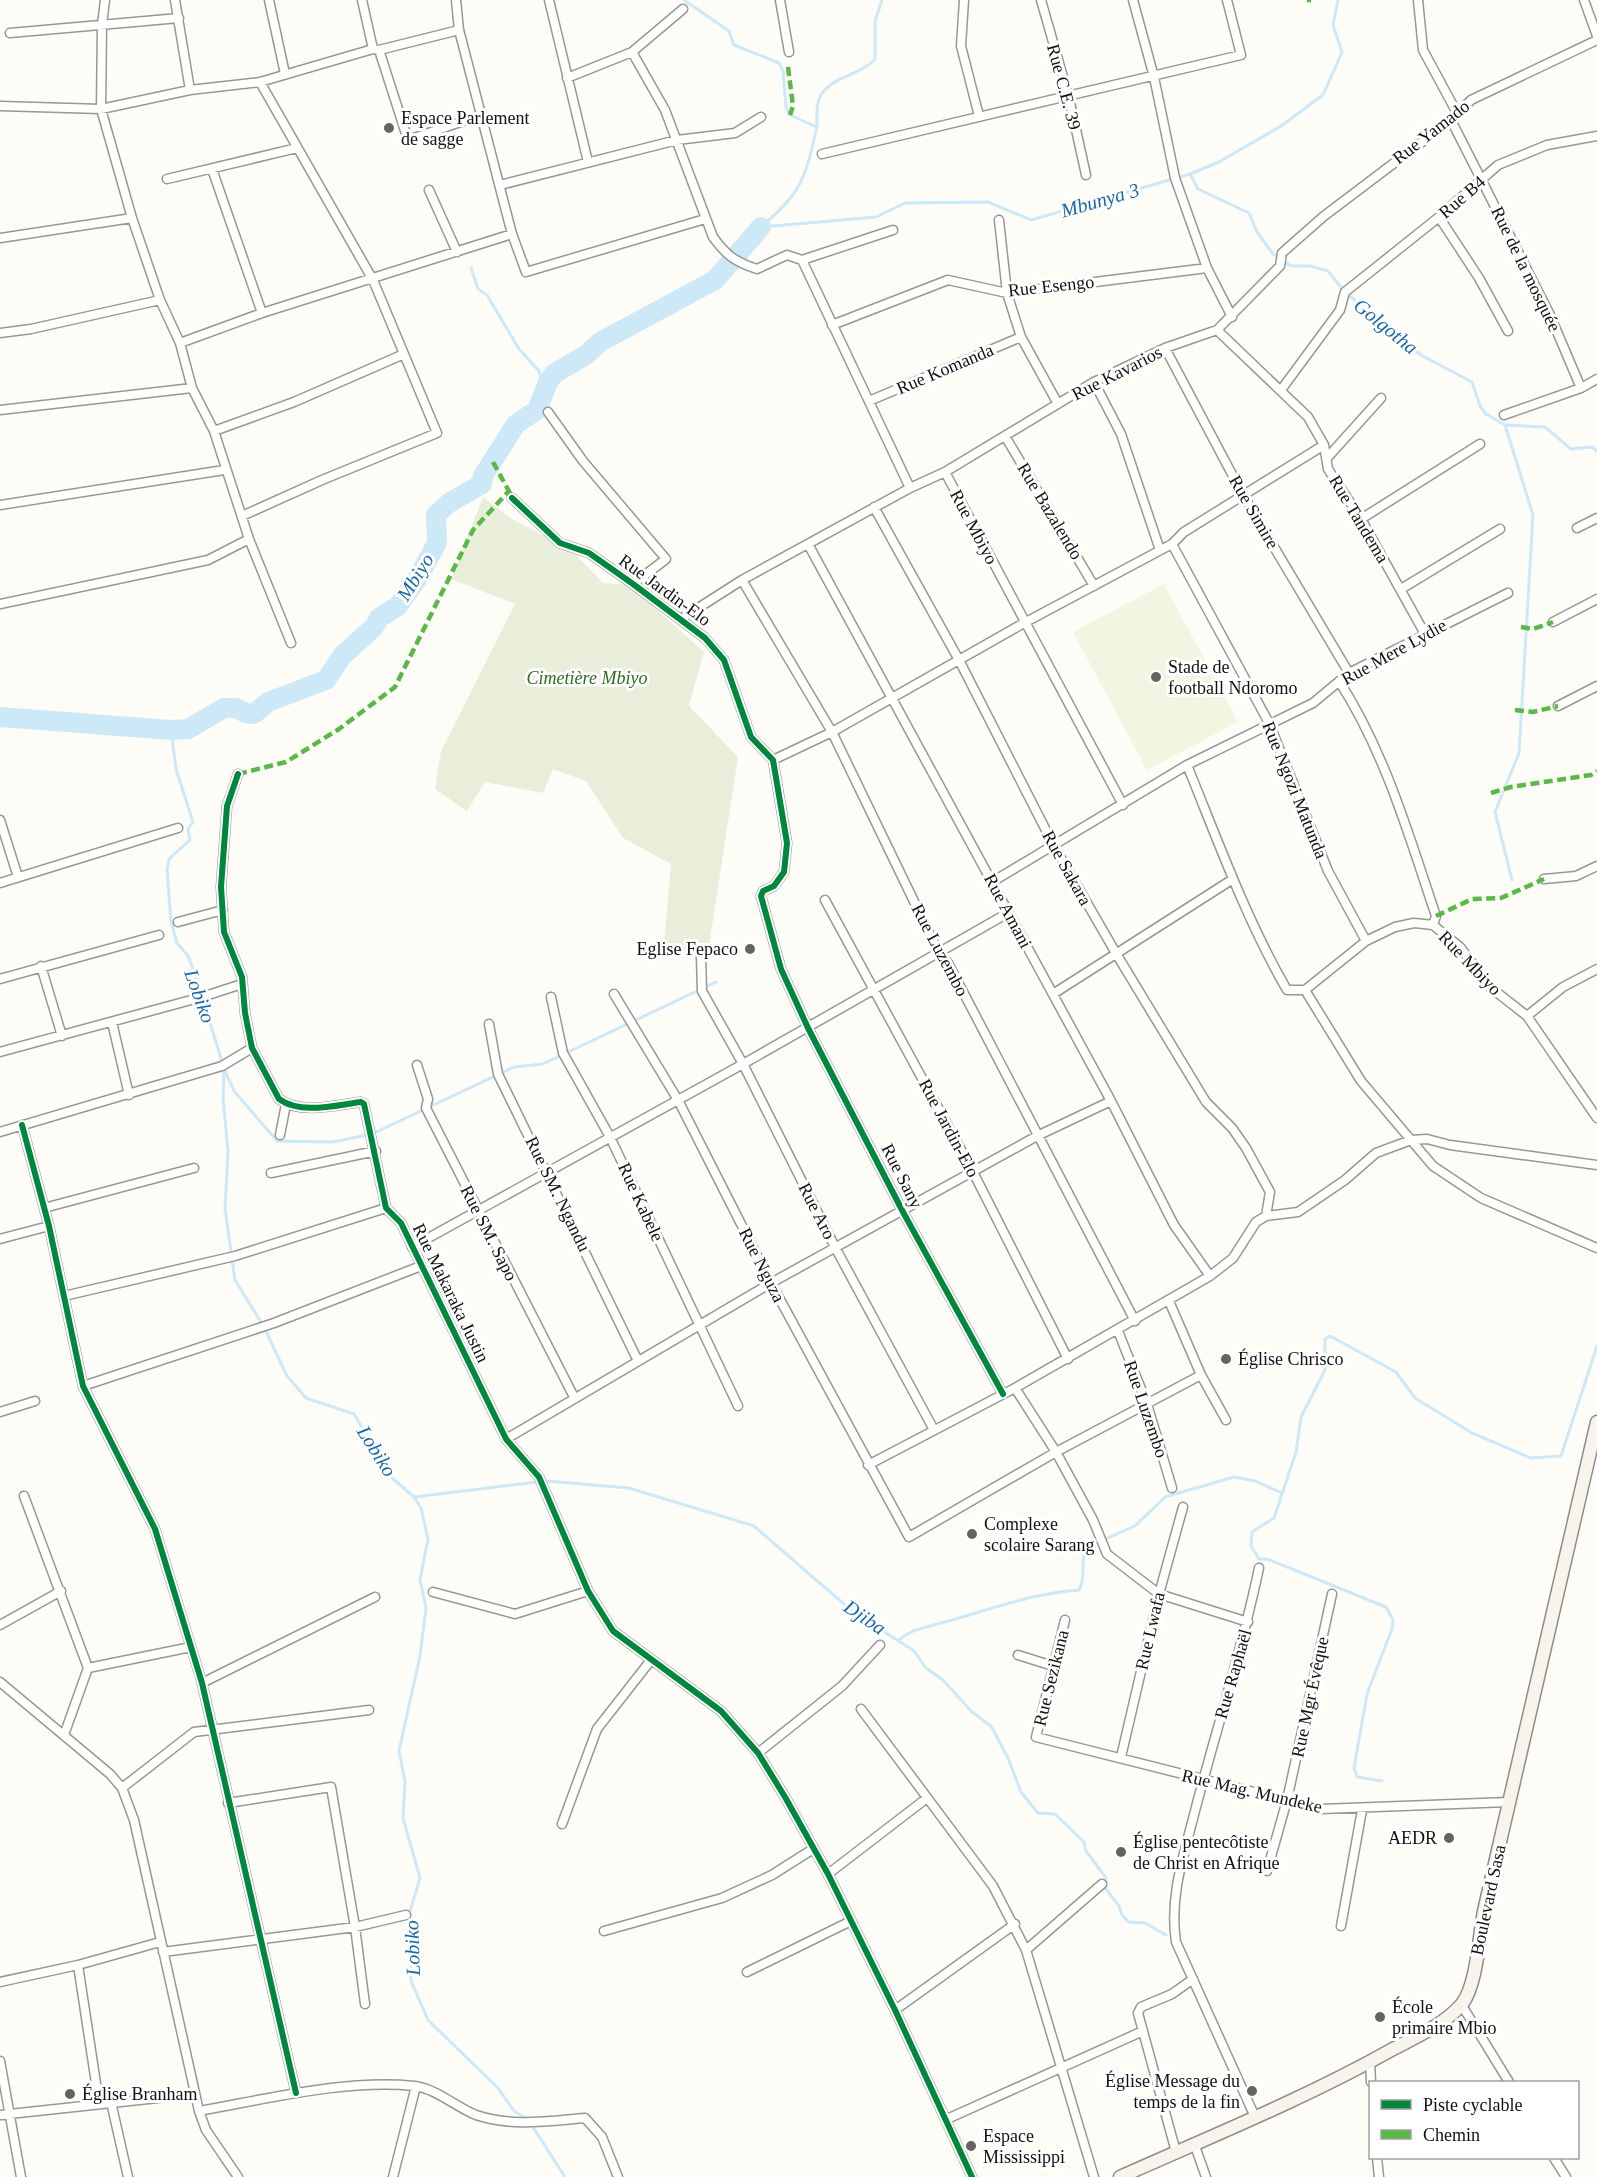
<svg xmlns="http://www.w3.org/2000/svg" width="1597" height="2177" font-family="'Times New Roman',serif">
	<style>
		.cemetery { fill: #e9eedb }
		.pitch { fill: #f0f6e1 }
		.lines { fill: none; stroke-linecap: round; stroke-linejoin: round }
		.stream { stroke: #cde8f7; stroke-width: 3 }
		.river { stroke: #cde8f7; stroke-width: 20 }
		.street-casing { stroke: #979795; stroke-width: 11 }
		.secondary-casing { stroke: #8e8d8b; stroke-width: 15 }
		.street { stroke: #fffffe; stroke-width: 8 }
		.secondary { stroke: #f6f4eb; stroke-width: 12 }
		.quiet { stroke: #58b947; stroke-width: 4.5; stroke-dasharray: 9 4.5; stroke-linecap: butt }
		.cycleway-casing { stroke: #fff; stroke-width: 10 }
		.cycleway { stroke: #00873e; stroke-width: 6 }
		.poi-dot { fill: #646362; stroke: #fff; stroke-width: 2 }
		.labels { text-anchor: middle; stroke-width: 6; stroke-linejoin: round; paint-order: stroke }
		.street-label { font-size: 18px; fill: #111; stroke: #fff }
		.poi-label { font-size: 18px; fill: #111; stroke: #fff; text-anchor: start }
		.park-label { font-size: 18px; font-style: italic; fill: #2f6b1f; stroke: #fff }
		.water-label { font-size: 20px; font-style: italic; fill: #1768a6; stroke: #fff }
	</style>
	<rect width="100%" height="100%" fill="#fdfcf7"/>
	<path class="cemetery" d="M483,497L510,518L571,550L603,583L629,585L704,652L689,706L738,757L709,946L663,954L671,864L623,838L586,781L553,769L543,793L485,782L467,811L435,789L441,751L515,604L451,579Z"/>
	<path class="pitch" d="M1164,584L1238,722L1147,770L1073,632Z"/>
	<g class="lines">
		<path class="stream" d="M684,0L729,31L734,45L779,63L783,71L786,107L790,115L817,127C805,177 803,192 762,226
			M817,127C817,119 816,106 819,99C830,75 859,77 875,59V21L882,0
			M1190,174L1198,189L1249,213L1257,232L1273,254L1291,266H1310L1328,271L1345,292L1421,355L1472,382L1480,406L1486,414L1505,425L1545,427L1571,449L1592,447L1597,451
			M761,227L876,217L905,203L988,202L1031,220L1190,174L1219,162L1281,126L1323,95L1342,52L1333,25L1338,0
			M471,268L478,289L487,295L519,349L539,371L544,387
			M1505,425L1533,515L1519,753L1495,812L1512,880
			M171,730L176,769L193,822L188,829L190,840L169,859L167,870L171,922L177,943L188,956L195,974L224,1068L223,1098L228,1152L225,1209L235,1280L264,1327L287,1376L306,1398L354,1414L391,1477L414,1497L421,1508L428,1539L420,1580L426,1608L420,1656L399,1751L405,1781L403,1818L420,1878L408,1918L411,1981L428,2020L498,2088L514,2111L527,2119
			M225,1071L234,1091L277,1141L333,1142L372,1134L514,1067L543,1064L716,982
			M414,1497L546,1481L629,1488L754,1526L852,1611L914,1651L926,1668L943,1680L972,1712L991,1726L1008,1758L1021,1792L1038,1813L1055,1814L1084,1842L1086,1851L1106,1878V1889L1119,1906L1122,1915L1129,1922L1145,1923L1166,1935
			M899,1640C916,1627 922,1629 941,1623C990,1610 1027,1594 1079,1590C1087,1576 1079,1560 1087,1547L1135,1526L1165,1497L1234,1477L1255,1481L1282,1493
			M1382,1781L1357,1777L1354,1768L1367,1694L1392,1629L1393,1620L1386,1607L1267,1559H1259L1251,1546L1252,1532L1274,1518L1296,1452L1301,1417L1325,1370V1339L1330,1336L1396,1372L1415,1398L1472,1433L1531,1458L1561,1456L1597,1346
			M531,2124L565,2177"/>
		<path class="river" d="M0,717L171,730L188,729L224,708H236L246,713L254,714L268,702L326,680L342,656L374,627L379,618L398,606L417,579L437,543L436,515L449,503L482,484L483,476L516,424L537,410L549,380L555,373L586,355L600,342L715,280L761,227"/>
		<defs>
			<path id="street" d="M105,0L102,25L101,109L132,218L160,300L180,343L192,388L214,431L249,539L291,643
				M175,0L190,90
				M269,0L285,74
				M362,0L373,49
				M456,0L459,30L512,234L526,272L705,219
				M549,0L588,162
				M780,0L789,52
				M964,0L961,46L979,116
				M1041,0L1069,98L1086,175
				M1133,0L1154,77L1175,178L1207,268L1232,317
				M1418,0L1423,50L1457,113
				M1584,0L1597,36
				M10,33L179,18
				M379,50L408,140L481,115
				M632,52L665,110L713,237C726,255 735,262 757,269L787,255L802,260L910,488L945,472L1123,805
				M567,78L632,52L683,9
				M0,106L101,109L190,90L260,82L373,49L379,50L459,30
				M1451,120L1549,313L1581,388
				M822,154L1241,55L1227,0
				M212,169L262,313
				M167,179L297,148
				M500,185L677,140L735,133L761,117
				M429,190L457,252
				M1439,217L1479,278L1508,331
				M999,220L1007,293L1021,337L1058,404
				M0,238L132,218
				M802,260L893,230
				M832,325L948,280L1007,293L1207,268
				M1217,330L1308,417L1324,445L1328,469L1361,519L1425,634
				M0,333L31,329L160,300
				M180,343L262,313L512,234
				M1165,348L1243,495L1349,673
				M1094,382L1121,434L1160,550
				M1281,390L1340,310L1345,292L1439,217L1498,165L1547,145L1597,136
				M869,401L1021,337
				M0,410L192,388
				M548,412L583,461L666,559L633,584
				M1504,415L1581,388L1597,379
				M214,431L294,402L404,354
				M1005,436L1094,586
				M1327,458L1381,398
				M945,472L1094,382L1165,348L1217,330L1280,266L1282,253L1324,216L1451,120L1471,100L1597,40
				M512,498L560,543L589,553L633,584L705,638L724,660L751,737L773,760L787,843L784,872L774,886L763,891L761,896L781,969L808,1028L903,1212L1003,1394
				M0,505L224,470
				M874,507L959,660L1054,846L1117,955L1206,1102L1232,1128L1246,1148L1270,1192L1266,1216
				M242,516L322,480L437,433L373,280L260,82
				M1361,519L1480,444
				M1577,528L1597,518
				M808,544L1111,1101L1174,1225L1210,1276
				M1172,544L1269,723L1328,871L1366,941
				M742,580L832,732L939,953L948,963L1135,1321
				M1401,589L1500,529
				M0,604L208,560L249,539
				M681,619L742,580L910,488
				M1553,622L1597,599
				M1339,681C1385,752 1409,836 1436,916L1433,925
				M1558,706L1597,686
				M773,760L832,732L1024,623L1172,544L1184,532L1324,445
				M1187,765C1218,841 1246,919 1287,990H1305L1361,1081L1433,1166L1481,1198L1597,1248
				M238,774L227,806L221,887L224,932L242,977L245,1013L252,1048L279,1099C301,1115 336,1105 361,1102L364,1104L386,1208L401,1223L506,1439L539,1477L588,1591L613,1631L721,1711L758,1753L785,1797L828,1874L895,2010L972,2177
				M0,820L18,877
				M1544,879L1576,876L1597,866
				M992,882L1187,765L1313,703L1349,673L1508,593
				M0,883L178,828
				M825,900L973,1172L1068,1359
				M178,922L223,910
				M701,957L702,991L743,1064L836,1249L934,1430
				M41,966L62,1036
				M0,979L159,935
				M1305,990L1366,941L1395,927L1414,923L1433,925L1460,947L1490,987L1527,1016L1597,1118
				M614,994L678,1100L771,1283L909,1537L1056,1452L1201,1375
				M1053,994L1233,879
				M551,997L563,1053L610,1137L738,1406
				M1527,1016L1563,987L1597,969
				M112,1022L129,1095
				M489,1024L498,1074L638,1361
				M0,1052L202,997L242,984
				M417,1065L428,1099L426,1108L574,1397
				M22,1125L49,1226L83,1386L155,1529L202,1683L296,2093
				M0,1132L222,1066L252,1048
				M280,1135L286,1104
				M271,1173L376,1151
				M44,1208L194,1168
				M0,1239L49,1226
				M412,1247L743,1064L1008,913
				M64,1296L235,1256L386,1208
				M1169,1301L1201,1375L1226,1420
				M1118,1331L1147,1404L1172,1488
				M83,1386L274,1323L421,1266
				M1015,1388L1056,1452L1093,1520L1107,1554L1159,1594L1248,1622
				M0,1412L35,1401
				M506,1439L771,1283L1037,1136L1111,1101
				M868,1465L1015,1388L1210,1276L1233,1258L1256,1222L1266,1216L1298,1212L1345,1180L1376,1153L1411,1140L1427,1139L1450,1145L1597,1165
				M24,1496L88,1668L64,1735
				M433,1592L515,1614L588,1591
				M1065,1620L1036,1737L1321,1809L1509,1802
				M0,1625L61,1591
				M1018,1655L1053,1666
				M88,1668L191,1647
				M0,1682L110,1774L122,1788L134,1820L199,2111L206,2130L238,2177
				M202,1683L375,1597
				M861,1709L993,1886L1026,1950L1094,2177
				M758,1753L842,1686L880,1645
				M1121,1757L1159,1594L1183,1507
				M122,1788L194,1732L369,1710
				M228,1803L331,1787L355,1927L365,2004
				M562,1824L597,1729L651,1660
				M1267,1871L1287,1800L1332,1594
				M828,1874L927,1798
				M1341,1926L1362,1810
				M604,1931L722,1898L772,1875L813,1849
				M1026,1950L1102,1884
				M163,1952L355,1927L406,1915
				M78,1965L99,2103
				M747,1972L851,1921
				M0,1982L78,1965L160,1942
				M1461,2004L1509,2082
				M895,2010L1015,1924
				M0,2061L21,2177
				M1370,2062L1371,2082
				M111,2102L128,2177
				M199,2111C267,2099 345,2079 414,2086C435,2088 456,2107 476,2115C512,2127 548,2121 585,2118L602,2137L618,2177
				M0,2115L195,2094
				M1255,2117L1176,1942C1169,1897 1184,1854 1195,1811C1216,1730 1242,1650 1259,1568
				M947,2119L1143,2031
				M1195,2146L1206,2177
				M1176,2152L1138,2013L1141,2007L1172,1994L1193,1979
				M1377,2158L1379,2177
				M1554,2158L1566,2177
				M393,2177L416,2086"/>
			<path id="secondary" d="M1120,2177C1212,2136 1306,2098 1393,2049C1416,2037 1445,2024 1462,2004C1477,1985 1479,1936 1484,1911L1597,1422"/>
		</defs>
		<use href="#street" class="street-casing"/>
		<use href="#secondary" class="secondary-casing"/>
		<use href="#street" class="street"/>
		<use href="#secondary" class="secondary"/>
		<path class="quiet" d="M1307,0H1311
			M788,67L793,106L790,115
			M493,462L512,497
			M1521,627L1533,629L1553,622
			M1515,710L1533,712L1558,706
			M238,774L286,762L339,729L395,687L473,530L509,491
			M1491,793L1511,787L1591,775L1597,771
			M1436,916L1472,899L1501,898L1544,879"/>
		<defs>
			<path id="cycleway" d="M512,498L560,543L589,553L633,584L705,638L724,660L751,737L773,760L787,843L784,872L774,886L763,891L761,896L781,969L808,1028L903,1212L1003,1394
				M238,774L227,806L221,887L224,932L242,977L245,1013L252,1048L279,1099C301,1115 336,1105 361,1102L364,1104L386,1208L401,1223L506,1439L539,1477L588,1591L613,1631L721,1711L758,1753L785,1797L828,1874L895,2010L972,2177
				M22,1125L49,1226L83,1386L155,1529L202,1683L296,2093"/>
		</defs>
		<use href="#cycleway" class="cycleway-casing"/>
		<use href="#cycleway" class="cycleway"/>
	</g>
	<g class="poi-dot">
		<circle cx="389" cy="128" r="6"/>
		<circle cx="1156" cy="677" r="6"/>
		<circle cx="750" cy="949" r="6"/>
		<circle cx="1226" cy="1359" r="6"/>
		<circle cx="972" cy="1534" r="6"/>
		<circle cx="1449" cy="1838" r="6"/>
		<circle cx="1121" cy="1852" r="6"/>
		<circle cx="1380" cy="2017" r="6"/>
		<circle cx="1252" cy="2091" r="6"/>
		<circle cx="70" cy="2094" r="6"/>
		<circle cx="971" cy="2146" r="6"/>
	</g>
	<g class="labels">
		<g class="street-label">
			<text transform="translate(1064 87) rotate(75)" y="6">Rue C.E. 39</text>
			<text transform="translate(1431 132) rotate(-38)" y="6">Rue Yamado</text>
			<text transform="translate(1462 197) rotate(-41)" y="6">Rue B4</text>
			<text transform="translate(1526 269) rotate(64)" y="6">Rue de la mosquée</text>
			<text transform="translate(1051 286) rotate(-6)" y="6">Rue Esengo</text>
			<text transform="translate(945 369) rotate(-23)" y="6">Rue Komanda</text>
			<text transform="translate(1117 373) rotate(-27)" y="6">Rue Kavarios</text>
			<text transform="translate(1050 511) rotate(59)" y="6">Rue Bazalendo</text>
			<text transform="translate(1254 512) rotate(60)" y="6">Rue Simire</text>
			<text transform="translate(1359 519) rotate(59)" y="6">Rue Tandema</text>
			<text transform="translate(974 527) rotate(62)" y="6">Rue Mbiyo</text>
			<text transform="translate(665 590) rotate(36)" y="6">Rue Jardin-Elo</text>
			<text transform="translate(1394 652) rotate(-29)" y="6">Rue Mere Lydie</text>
			<text transform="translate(1295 790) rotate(68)" y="6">Rue Ngozi Matunda</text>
			<text transform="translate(1067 868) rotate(61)" y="6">Rue Sakara</text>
			<text transform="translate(1008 911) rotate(62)" y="6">Rue Amani</text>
			<text transform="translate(940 950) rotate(62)" y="6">Rue Luzembo</text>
			<text transform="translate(1470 963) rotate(46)" y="6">Rue Mbiyo</text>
			<text transform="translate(949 1128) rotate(62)" y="6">Rue Jardin-Elo</text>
			<text transform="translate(902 1176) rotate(63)" y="6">Rue Sany</text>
			<text transform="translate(558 1194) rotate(64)" y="6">Rue SM. Ngandu</text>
			<text transform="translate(641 1202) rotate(65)" y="6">Rue Kabele</text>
			<text transform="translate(817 1211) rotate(63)" y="6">Rue Aro</text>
			<text transform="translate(489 1233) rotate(63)" y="6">Rue SM. Sapo</text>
			<text transform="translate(762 1265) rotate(63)" y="6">Rue Nguza</text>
			<text transform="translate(451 1293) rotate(64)" y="6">Rue Makaraka Justin</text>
			<text transform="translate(1146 1409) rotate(71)" y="6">Rue Luzembo</text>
			<text transform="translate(1150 1631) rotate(-77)" y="6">Rue Lwafa</text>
			<text transform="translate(1233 1674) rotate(-74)" y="6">Rue Raphaël</text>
			<text transform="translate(1051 1678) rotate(-76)" y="6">Rue Sezikana</text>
			<text transform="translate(1310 1697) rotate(-78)" y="6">Rue Mgr Évêque</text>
			<text transform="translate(1252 1791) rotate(13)" y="6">Rue Mag. Mundeke</text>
			<text transform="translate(1488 1900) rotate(-78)" y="6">Boulevard Sasa</text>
		</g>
		<g class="poi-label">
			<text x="401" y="124">Espace Parlement<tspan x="401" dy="21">de sagge</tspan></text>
			<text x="1168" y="673">Stade de<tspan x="1168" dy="21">football Ndoromo</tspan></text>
			<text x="738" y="955" text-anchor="end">Eglise Fepaco</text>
			<text x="1238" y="1365">Église Chrisco</text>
			<text x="984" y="1530">Complexe<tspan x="984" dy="21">scolaire Sarang</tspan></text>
			<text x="1437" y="1844" text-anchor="end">AEDR</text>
			<text x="1133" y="1848">Église pentecôtiste<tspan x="1133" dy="21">de Christ en Afrique</tspan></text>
			<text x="1392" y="2013">École<tspan x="1392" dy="21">primaire Mbio</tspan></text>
			<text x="1240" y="2087" text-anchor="end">Église Message du<tspan x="1240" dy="21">temps de la fin</tspan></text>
			<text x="82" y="2100">Église Branham</text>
			<text x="983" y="2142">Espace<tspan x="983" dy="21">Mississippi</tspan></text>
		</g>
		<g class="park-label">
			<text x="587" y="684">Cimetière Mbiyo</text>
		</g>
		<g class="water-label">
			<text transform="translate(1100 200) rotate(-16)" y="7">Mbunya 3</text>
			<text transform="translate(1386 326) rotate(39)" y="7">Golgotha</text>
			<text transform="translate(415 577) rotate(-58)" y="7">Mbiyo</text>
			<text transform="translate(200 996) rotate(70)" y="7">Lobiko</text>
			<text transform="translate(377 1451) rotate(58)" y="7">Lobiko</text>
			<text transform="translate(865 1617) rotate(34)" y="7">Djiba</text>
			<text transform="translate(412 1948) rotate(-92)" y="7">Lobiko</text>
		</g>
	</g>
	<rect x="1369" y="2081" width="210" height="78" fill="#ffffff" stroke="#a0a0a0" stroke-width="1.5"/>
	<rect x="1381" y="2100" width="30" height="9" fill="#00873e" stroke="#a0a0a0" stroke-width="1.5"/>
	<text x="1423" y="2111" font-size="18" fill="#111111">Piste cyclable</text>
	<rect x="1381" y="2130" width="30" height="9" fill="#58b947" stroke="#a0a0a0" stroke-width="1.5"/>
	<text x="1423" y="2141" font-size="18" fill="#111111">Chemin</text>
</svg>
